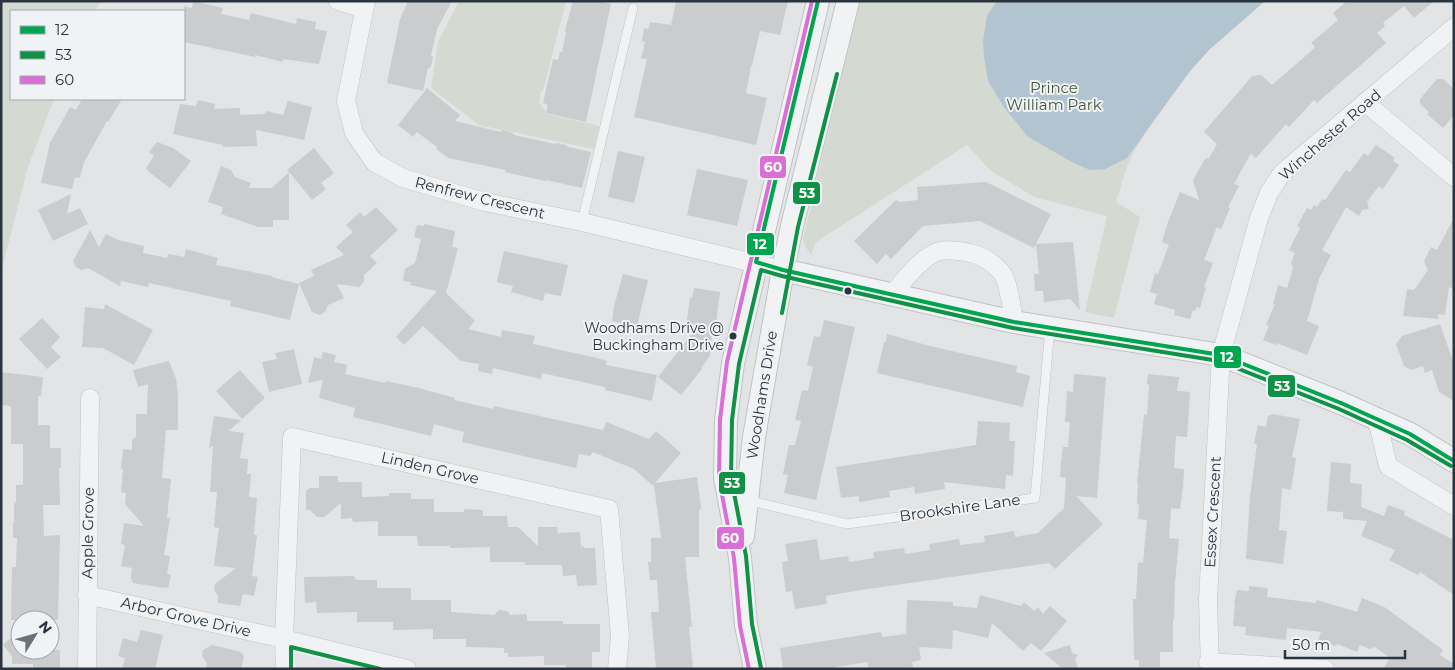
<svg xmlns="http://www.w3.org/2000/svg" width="1455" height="670" font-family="Montserrat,sans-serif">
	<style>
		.green { fill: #d4dad2 }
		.water { fill: #b2c4cf }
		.building { fill: #caccce }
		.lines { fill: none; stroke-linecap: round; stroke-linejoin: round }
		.service-casing { stroke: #c0c2c4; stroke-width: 10 }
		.minor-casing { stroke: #c0c2c4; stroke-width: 19 }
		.tertiary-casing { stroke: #c0c2c4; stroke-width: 24 }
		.service { stroke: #f1f2f3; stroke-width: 9 }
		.minor { stroke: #f1f2f3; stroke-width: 18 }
		.tertiary { stroke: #f1f2f3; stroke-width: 22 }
		.bus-1-casing { stroke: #f0f3f6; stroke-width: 8 }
		.bus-2-casing { stroke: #f0f3f6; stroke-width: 8 }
		.bus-3-casing { stroke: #f0f3f6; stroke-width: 8 }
		.bus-1 { stroke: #00a54f; stroke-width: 4 }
		.bus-2 { stroke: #109246; stroke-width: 4 }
		.bus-3 { stroke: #da70d6; stroke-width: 4 }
		.bus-dot { fill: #2a343e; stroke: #f0f3f6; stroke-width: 2 }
		.labels { text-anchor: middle; stroke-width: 4; stroke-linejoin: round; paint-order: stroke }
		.bus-label { font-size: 14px; fill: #2a343e; stroke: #f0f3f6; text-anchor: end }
		.park-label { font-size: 15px; fill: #435839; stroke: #f0f3f6 }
		.street-label { font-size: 15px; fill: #2a343e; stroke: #f0f3f6 }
		.line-badge { stroke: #f0f3f6; stroke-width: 2 }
		.badge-label { font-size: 14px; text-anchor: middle; font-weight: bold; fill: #fff }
	</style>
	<rect width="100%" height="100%" fill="#e2e4e6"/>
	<path class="green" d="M1,1H101L95,11H11V99H54L28,167L2,268Z
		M459,1H566L543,91H541L539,102L547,114L599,126L594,149L479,125L431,88L438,42Z
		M859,1H1265L1210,49L1190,71L1151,123L1138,145L1128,163L1116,202L1140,217L1114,318L1085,312L1107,216L1034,197L990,170L967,145L816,242L811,255L805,246L803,239Z"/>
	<path class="water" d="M997,1H1265L1210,49L1190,71L1127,158L1105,169L1090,170L1072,162L1028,137L1003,106L988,81L984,56L983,41L987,16Z"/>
	<path class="building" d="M193,1L223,8L221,14L249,20L251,13L296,24L297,18L316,22L315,29L327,31L319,64L283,59V62L255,55V57L184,42V6L192,8Z
		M408,1H452L437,29L431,55L433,57L431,67L428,68L423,91L387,83L400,19Z
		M573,1H599L611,4L586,122L546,113L548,105L543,103L553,59L558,60L560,52H562L566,32L565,30Z
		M676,1H788L780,35L760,31L752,66H751L746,93L767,98L756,145L634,117L647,59L641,58L645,42L642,41L644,28L648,29L650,22L671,25Z
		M1347,1H1434L1414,18L1404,6L1383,23L1385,26L1377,33L1386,43L1317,103L1314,100L1289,127L1286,124L1256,158L1251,153L1234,184L1239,186L1228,207L1230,208L1221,229L1217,227L1204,260L1213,263L1204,287H1206L1200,308L1197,307L1195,311L1193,310L1190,319L1174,315L1175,310L1154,304L1157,294L1150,292L1155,273L1158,274L1169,245L1162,242L1168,222L1180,192L1199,200L1193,180L1205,159L1209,158L1217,144L1204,132L1252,76L1261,75L1272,85L1309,53L1315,47L1311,43L1338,20L1333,13Z
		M1437,79H1443L1454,89V115L1443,128L1427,114L1429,112L1420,104V99Z
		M427,88L460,115L455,121L501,132L502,130L513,133L514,135L555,144L556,143L566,145L568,147L591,152L582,188L546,180V181L505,172L506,170L448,158L436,149L437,147L417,132L413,137L398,125Z
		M82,99H122L108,122L107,121L84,162L80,178L75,177L72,189L41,183L50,143L70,107L76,110Z
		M198,100L215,104L214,109L240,108V115L265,114L266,111L283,115L288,101L312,107L304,140L256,130L257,146L223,147V145L173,134L180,104L196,106Z
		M157,142L173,148L191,161L170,188L149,172L146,168L154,156L149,152Z
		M1376,145L1395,158L1393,161L1399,165L1383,189L1379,186L1367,202L1369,209L1362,210L1359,216L1346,207L1322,250L1331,255L1319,279L1307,321L1319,326L1307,355L1277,343L1276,345L1263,340L1269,326L1266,325L1275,304H1273L1278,285L1287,288L1293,268L1291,263L1295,253L1289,250L1300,228L1297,226L1307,208L1311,210L1314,205L1317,207L1322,199L1325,200L1346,170L1350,172L1364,153L1368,156Z
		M314,148L334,173L321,183L326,189L312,200L289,172V220H273V227H258L221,214L223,207L208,202L221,166L231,170L235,177L251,183L249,188H272L289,172L287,170Z
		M618,151L645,157L634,203L608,197Z
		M697,169L748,180L737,226L687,215Z
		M986,182L1051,214L1036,244L1073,242L1080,310L1070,299L1044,302L1043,291H1035L1034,274H1039L1036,244L1034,248L980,221L923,226L891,259L886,254L877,264L854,241L896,200L899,202L918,200L917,187Z
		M71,194L67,214L80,208L88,224L53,241L38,210Z
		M376,207L398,230L370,256L377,263L364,275V282L359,287L337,284L344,298L328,305L325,312L320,315L312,312L299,283L314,276L311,270L344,255L336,247L353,232L346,225L360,212L364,217Z
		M1454,218V289L1449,287L1445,315L1437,314L1439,319L1403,316L1407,289L1414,290L1428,270L1424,261L1431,247L1437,250Z
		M424,224L455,231L452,247L458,248L446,293L475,321L468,329L501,337L502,330L535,336L533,344L597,358L607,361L606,365L657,375L652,401L605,390V387L542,373L541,379L493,368L492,374L478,371L479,364L461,361L423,326L404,345L396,337L437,291L410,285L411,282L403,281L405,269L415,263L421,239L414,237L417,225L424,226Z
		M90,230L99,247L106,234L118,240L144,246L143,253L167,258L168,254H170L184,257L186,249L218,258L216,265L272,276L271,277L299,284L290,320L230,306L231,301L149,283L148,287L121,281L120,286L88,268L81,270L76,267L73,261Z
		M504,251L568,265L561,296L545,293L543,301L511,292L513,286L499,283L497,281Z
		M623,274L648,280L637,327L612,321L614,306Z
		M694,288L720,292L718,307L716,326H713L710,356L701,368L702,369L681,395L658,377L696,329L686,327L690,297L692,298Z
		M105,304L153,330L134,365L103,348L82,347L85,307L104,309Z
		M42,318L60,337L51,347L61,357L47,369L19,339Z
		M824,320L855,327L816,500L784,493L788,475L783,474L789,445H795L801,421L795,420L802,390L808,391L813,367L807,365L814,336L820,337Z
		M1440,324L1454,364V401L1439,392L1432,370L1425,373L1423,366L1411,370L1404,366L1396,344L1402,336Z
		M887,334L930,346L1017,366L1016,372L1030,376L1023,407L877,373L884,342H886Z
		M294,349L302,384L269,392L262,362L277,359L275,353Z
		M323,352L336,355L334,362L347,365L345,374L385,383L386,381L419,388L455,398L454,400L493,409L494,406L603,430L606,422L649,439L656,431L681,453L655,483L697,477L701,509L699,510V557H685L692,627H689L693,669H656L651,612H659L657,580H650L648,562H651V538H661L654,485L653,486L634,469L593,452L590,456L579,454L576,468L462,442L464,432L434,424L431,436L353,417L355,408L319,398L323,380L308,383L314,357L321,359Z
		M169,361L176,379L178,394V430H166L162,478L171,479L167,518H170L164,555L170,556L167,574L171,575L168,588L164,587V588L133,583L131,578L132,568L121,566L125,545L121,544L124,523L144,526L125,504L126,493L121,492L123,469H121L123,449L132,450V440L136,437V414H147L148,384L138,387L133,370Z
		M240,370L265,398L242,419L216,391Z
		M1,372L43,377L41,396H38V425H50V448H61V468H59L60,505H43L44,536L60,535L58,620H11L12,567H16L17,538H13V522H14V504L16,502V485H23V444H11V406L1,405Z
		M1074,374L1106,377L1097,498L1076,496L1103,524L1055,569L1049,563L861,590L826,596L827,604L795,609L792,591L786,592L782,562L788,561L785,544L817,539L820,560L848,556L849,562L874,558L873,552L904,548L905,554L930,550L929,544L959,539L960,545L985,542L984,536L1014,531L1015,537L1038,533L1064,508L1066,478L1060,477L1061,462L1063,447H1068L1070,422H1065L1067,391L1073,392Z
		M1148,374L1179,377L1177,391L1190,392L1187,437L1176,436L1174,468L1184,469L1183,487L1180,509L1171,508L1169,538L1179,539L1175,583L1174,619H1173V652H1160V667H1139V660H1134L1133,599H1136L1138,562L1143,563L1147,520L1138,519L1139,504H1137L1138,483H1137L1144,414L1147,415L1149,386L1147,383Z
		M1273,414L1300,419L1292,457L1296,458L1291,490L1282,488L1279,530L1287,531L1283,564L1246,559L1250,496L1257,444L1254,443L1258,425L1266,427L1268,416Z
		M214,416L241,420L229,431L244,433L240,458L248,459L247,474H251L249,497L257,498L254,535H257L252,576L258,577L254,596L243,594L240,606L218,603V596L214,590L215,584L236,568L214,566L219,528L214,527L217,492H210L213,446L209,448Z
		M978,421L1010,423L1009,441H1015L1013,476L1006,475L1005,489L944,482L945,489L915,494L914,487L889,491L890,497L859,502V496L841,498L836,467L976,445Z
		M1331,462L1351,464L1350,483L1362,484L1361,507L1384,516L1388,505L1405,511L1404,515L1454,540V595L1420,572L1418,575L1389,560L1395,550L1361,536L1367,521L1343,519V512L1327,511Z
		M319,476H338V482H362V497L389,496V493H411V499H434V512H464V509L483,510V516H507L508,527H518L538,546V527H557L558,533L580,532L581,547L584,546V548H595L597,585L577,586L576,575L563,576L562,565H525V562H490V547L450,548V546H418L417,536H378V521L353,522L352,518L341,519V503L324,517H317L310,510H306V491L310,488H319Z
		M354,576L356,580H377V588H411V600H451V612L494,615L499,610L507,611L510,615L527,614V621H563V624H600V652H592V669H566V665H544V656L508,657V653H504V648L466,647V639H433V629L393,630V622H357V612L317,613L316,602L305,603L304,577Z
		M1249,586L1268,588L1267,597L1316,603L1317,600L1357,612L1362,598L1377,604L1386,608L1443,650L1440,655L1454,664V669H1383L1390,658L1375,647L1370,649L1360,645L1357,652L1337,644L1336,646L1318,641L1321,632L1287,628L1286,640L1245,635L1246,627L1233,626L1235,605L1234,603L1237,590L1249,591Z
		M980,595L1021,606L1024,602L1034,611L1038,607L1043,614L1050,606L1067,621L1041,651L1031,643L1023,651L992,623L988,638L953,630L952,649L919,647L921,660L912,662L913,667L900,669H869L867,662L836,667V669H783L780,648L881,632L882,637L906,634L907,600L953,602V606L977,608Z
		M20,629V650H60V669H33V664H12V656L3,645Z
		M141,630L163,635L155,669H122L125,658L118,656L123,638L137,642Z
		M212,645L241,652L244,657L241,669H206L207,664L202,656L203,650Z
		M1070,645L1072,653L1078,655L1075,659L1078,669H1063L1044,653Z"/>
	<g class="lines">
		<defs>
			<path id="service" d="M582,222L633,8
				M747,500L847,524L1035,498L1050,327"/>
			<path id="minor" d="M338,1L364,9
				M366,1L346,101L354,133L374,162L403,178L485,202L582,222L783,270
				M1366,103L1454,177
				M892,295C902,282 923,255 940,251C949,249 961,251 970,253C982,255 995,264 1002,273C1009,283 1012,310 1014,322
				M1377,419L1388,466L1454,506
				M87,595L284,639L407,669
				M1208,662L1325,669
				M87,669L90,398
				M285,669L284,639L292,437L609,509L620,636L617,669
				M1210,669L1208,600L1221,355L1259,218L1269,193L1282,173L1454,27"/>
			<path id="tertiary" d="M783,270L1014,322L1221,355L1341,403L1410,434L1454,461
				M743,536L754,437L783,270L792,226L848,1
				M755,669L746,625L740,557L725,478L726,420L733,363L818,1"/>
		</defs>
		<use href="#service" class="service-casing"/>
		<use href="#minor" class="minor-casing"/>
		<use href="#tertiary" class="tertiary-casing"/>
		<use href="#service" class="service"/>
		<use href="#minor" class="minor"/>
		<use href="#tertiary" class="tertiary"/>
		<defs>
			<path id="bus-1" d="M818,1L756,262L783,270L1014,322L1221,355L1341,403L1410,434L1454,461"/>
			<path id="bus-2" d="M782,313L798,227L837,74
				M761,668L752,624L746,556L731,477L732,420L739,364L761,270L782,276L1013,328L1219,361L1339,409L1407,440L1451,466
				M291,669V647L380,669"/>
			<path id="bus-3" d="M749,669L740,626L734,558L719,479L720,420L727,362L812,1"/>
		</defs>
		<use href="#bus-1" class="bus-1-casing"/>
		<use href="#bus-2" class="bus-2-casing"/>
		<use href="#bus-3" class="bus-3-casing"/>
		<use href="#bus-1" class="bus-1"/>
		<use href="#bus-2" class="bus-2"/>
		<use href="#bus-3" class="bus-3"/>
	</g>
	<g class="bus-dot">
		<circle cx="848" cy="291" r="4.5"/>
		<circle cx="733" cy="336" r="4.5"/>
	</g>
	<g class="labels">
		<g class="bus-label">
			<text x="724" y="333">Woodhams Drive @<tspan x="724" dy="17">Buckingham Drive</tspan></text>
		</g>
		<g class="park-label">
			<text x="1054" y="93">Prince<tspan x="1054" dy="17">William Park</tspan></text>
		</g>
		<g class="street-label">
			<text transform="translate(1330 135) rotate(-41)" y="5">Winchester Road</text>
			<text transform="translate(480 198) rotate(14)" y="5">Renfrew Crescent</text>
			<text transform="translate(762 395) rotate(-81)" y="5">Woodhams Drive</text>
			<text transform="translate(430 468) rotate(13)" y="5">Linden Grove</text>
			<text transform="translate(960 508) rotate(-8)" y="5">Brookshire Lane</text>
			<text transform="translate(1213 512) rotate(-87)" y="5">Essex Crescent</text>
			<text transform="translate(88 533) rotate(-89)" y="5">Apple Grove</text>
			<text transform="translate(186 617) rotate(13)" y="5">Arbor Grove Drive</text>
		</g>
	</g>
	<g class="line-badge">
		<rect x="759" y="155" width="28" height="24" rx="5" fill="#da70d6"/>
		<rect x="792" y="181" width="29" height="24" rx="5" fill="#109246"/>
		<rect x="746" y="232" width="29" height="24" rx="5" fill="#00a54f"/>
		<rect x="1213" y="345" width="29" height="24" rx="5" fill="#00a54f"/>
		<rect x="1267" y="374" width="29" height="24" rx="5" fill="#109246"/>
		<rect x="718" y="471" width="28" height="24" rx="5" fill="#109246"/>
		<rect x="716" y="526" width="29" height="24" rx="5" fill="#da70d6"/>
	</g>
	<g class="badge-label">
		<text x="773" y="172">60</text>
		<text x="807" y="198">53</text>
		<text x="760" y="249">12</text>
		<text x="1227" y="362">12</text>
		<text x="1282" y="391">53</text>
		<text x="732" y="488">53</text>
		<text x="730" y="543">60</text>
	</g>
	<rect width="1455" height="670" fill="none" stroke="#2a343e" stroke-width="5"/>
	<rect x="10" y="10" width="175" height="90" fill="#f0f3f6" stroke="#a1a7ac"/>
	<rect x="20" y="26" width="25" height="8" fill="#00a54f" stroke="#a1a7ac"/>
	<text x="55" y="35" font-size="15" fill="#2a343e">12</text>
	<rect x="20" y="51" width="25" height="8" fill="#109246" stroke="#a1a7ac"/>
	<text x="55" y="60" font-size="15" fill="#2a343e">53</text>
	<rect x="20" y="76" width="25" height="8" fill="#da70d6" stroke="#a1a7ac"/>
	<text x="55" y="85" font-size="15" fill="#2a343e">60</text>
	<g transform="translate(35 635) rotate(53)"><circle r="24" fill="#f0f3f6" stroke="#a1a7ac"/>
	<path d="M0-4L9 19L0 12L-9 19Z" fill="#6a7279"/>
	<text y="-8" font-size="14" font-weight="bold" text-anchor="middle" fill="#2a343e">N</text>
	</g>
	<path d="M1285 650v8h120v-8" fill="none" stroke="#2a343e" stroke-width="2.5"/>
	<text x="1292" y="650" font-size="15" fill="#2a343e" stroke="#f0f3f6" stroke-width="4" paint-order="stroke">50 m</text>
</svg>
